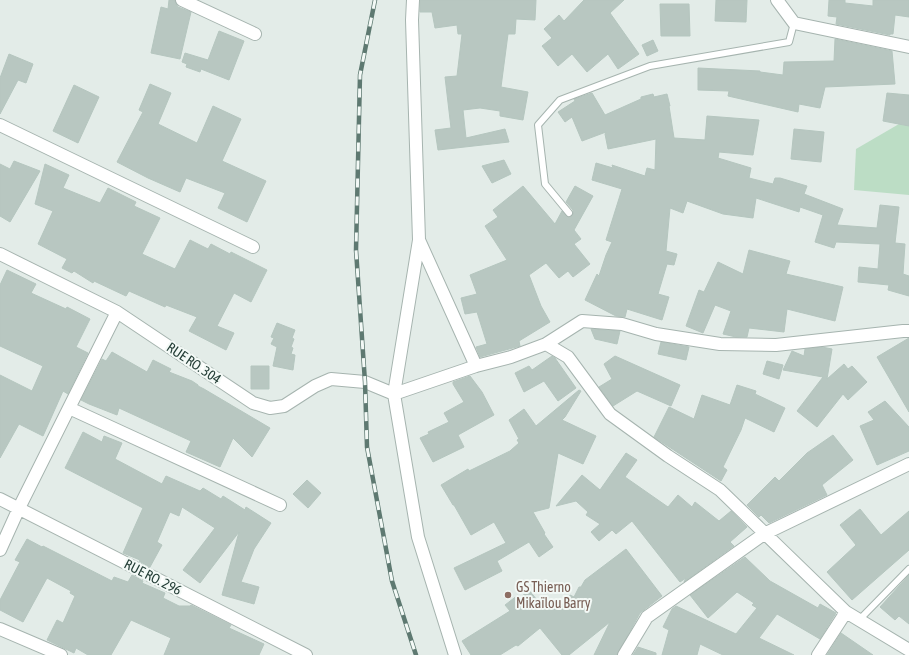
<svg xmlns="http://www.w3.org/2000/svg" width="909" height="655" font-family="'Asap Condensed',sans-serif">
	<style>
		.green { fill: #bcddc5 }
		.building { fill: #b8c7c1; stroke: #b5c6bf }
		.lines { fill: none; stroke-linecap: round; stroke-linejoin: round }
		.service-casing { stroke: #a6b4af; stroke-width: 8 }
		.minor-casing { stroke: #a6b4af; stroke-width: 14 }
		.service { stroke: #fff; stroke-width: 6 }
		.minor { stroke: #fff; stroke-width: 12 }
		.rail-casing { stroke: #5e7971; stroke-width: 4.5 }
		.rail { stroke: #f3f9f6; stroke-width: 3; stroke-dasharray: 9; stroke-linecap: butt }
		.education-dot { fill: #8d6e63; stroke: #f3f9f6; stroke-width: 1.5 }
		.labels { text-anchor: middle; stroke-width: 4; stroke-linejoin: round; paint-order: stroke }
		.street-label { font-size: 14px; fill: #233d36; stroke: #f3f9f6 }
		.education-label { font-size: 14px; fill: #785e54; stroke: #f3f9f6; text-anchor: start }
	</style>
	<rect width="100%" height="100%" fill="#e3ece8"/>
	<path class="green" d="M899,124L909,125V195L854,190L856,149Z"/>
	<path class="building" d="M169,0H175L176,4L178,7L191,12L180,59L151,53L161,7L168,9Z
		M420,0H536L535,20L516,19L515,34H508L501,87L528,92L523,120L500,116V111L480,108L463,110L466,138L505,129L509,142L438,150L435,130L451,128L445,77L457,76L462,34H458L457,25L435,28L432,12H420Z
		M584,0H624L610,13L639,54L618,69L608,54L587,72L572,54L558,66L542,46L552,38L544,29L559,15L564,21Z
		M716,0H747L746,22L715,21Z
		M829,0H845V3L873,6V0H909V17L895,15L893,34H890V35L836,24L837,17L828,16Z
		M660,4H689L690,36H661Z
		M219,31L244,41L229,80L201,69L200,72L186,67L187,64L182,62L185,53L208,60Z
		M835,39L892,51L895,84L825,87L820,108L799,104L798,112L728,96L729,91L698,90V68L760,71V72L783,75L784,62L834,61Z
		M653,40L658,51L647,56L642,45Z
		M9,54L33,64L26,83L18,80L0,114V78Z
		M150,84L171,93L158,124L197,143L213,106L241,119L222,161L266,181L247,222L218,208L225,193L186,178L180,192L148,178L117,162L143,112L139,110Z
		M74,85L99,97L78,143L53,131Z
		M592,93L605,115L641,99V97L653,94L654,97L667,94L670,106H669L674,138L705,140L707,116L759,120L753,155L719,152L718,158L751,168L749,178L773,184L775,178H780L807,186L804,194L843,209L837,225L877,228L880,205L899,207L895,243L905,244L903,274L909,276V296L888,290L889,285L858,282L859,267L878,269L880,244L836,242L834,248L815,242L823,215L800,207L799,212L756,198L753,218L723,214L687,201L683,213L670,208L666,251L677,254L674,265L667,264L658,294L669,297L662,320L627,309L625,317L616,316L585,300L597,274L599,276L606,255L612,242L606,240L622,189L592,180L596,163L613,168L612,165L645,176L647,168L655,170L656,139L608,149L605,134L606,132L582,141L572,117L565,122L558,112L575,101L574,99Z
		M887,93L909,95V126L883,121Z
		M794,129L824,132L821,162L791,159Z
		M504,160L511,174L492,183L482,166Z
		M14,161L40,171L10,222L0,216V164L10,169Z
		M45,164L69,175L63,188L100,203L108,188L136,202L134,206L160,218L142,254L175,269L190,240L208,249L211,244L230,254L231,252L267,270L251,302L234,293L217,326L234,333L226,350L189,331L197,317L166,305L165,307L129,291L126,296L94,281L93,283L74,271L72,273L62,268L67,259L38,244L53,211L35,204Z
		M523,186L555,224L562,211L568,217L573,215V210L566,202L575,186L593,196L574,230L581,239L574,244L590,264L573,277L568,271L559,278L546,263L529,275L541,306L550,322L519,341L520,346L480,357L476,347L487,344L477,312L465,314L461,298L477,294L470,275L507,260L485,226L498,217L493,210Z
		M749,250L790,261L786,274L843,287L835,321L787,309L784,332L749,328L747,337H736L723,334L731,311L715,305L703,333L686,326L699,290L704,292L718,262L743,274Z
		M7,270L36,284L31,293L66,309L67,307L90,319L76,347L88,353L68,394L63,391L43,436L19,424L0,458V375L32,391L43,366L0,346V285Z
		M277,323L295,330L292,338L294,339L291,347L293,348L291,354L295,355L293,370L273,366L277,347L271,344L274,338L271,337Z
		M591,329L620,331L617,344L595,339Z
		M909,338V412L877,357Z
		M661,342L689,347L686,360L658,354Z
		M822,347L832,349L827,379L844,364L848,369L852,366L867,382L848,400L843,394L817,427L797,411L823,377L783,370L792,351L804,356L805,349Z
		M112,352L147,372L153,360L171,369L169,372L192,381L198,385V386L204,389L270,428L252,457L233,438L220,467L186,452L191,441L119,408L117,415L89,404L81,400L102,359L106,361Z
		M552,356L555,358L576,388L558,401L544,381L524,392L515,373L529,366L532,370Z
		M615,356L680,385L671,406L637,391L613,406L599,387L612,379L604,364Z
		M767,361L783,365L779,379L763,374Z
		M251,366H269V389H251Z
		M470,376L482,392L494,415L458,435L464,447L433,462L420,438L429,434L428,432L449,422L444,413L464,402L453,384V382Z
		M737,385L756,391L755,394L785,408L774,432L745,418L741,430L723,467L727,470L721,481L654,437L669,407L694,419L702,395L730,405Z
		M579,390L581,391L565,417L562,420L596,436L583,464L558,453L549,508L533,512L545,533L544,534L553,547L539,557L529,542L497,561L502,571L465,590L454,568L506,543L494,522L471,535L454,505H453L441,485L468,469L469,471L510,451L519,443L517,440L519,439L509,420L524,409L536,426Z
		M885,401L909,427V451L877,465L860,426L874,420L868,412Z
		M83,432L102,442L104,436L122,443L115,459L162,484L166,476L200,491L203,488L221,499L223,496L245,510L246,507L271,523L254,549L241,582L259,587L254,604L222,595L239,532L200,583L183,570L215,528L182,507L179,516L170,512L157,542L162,545L150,567L139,561L140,560L123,553L143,508L65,468Z
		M833,435L853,460L822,485L827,495L769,523L761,515L759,517L747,505L775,477L779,481L807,453Z
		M626,453L637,460L625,477L668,507L678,495L692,507L695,502L719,521L731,511L747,527L730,542L734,546L684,582L686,578L680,582L632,521L616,534L612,530L599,541L591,532L600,524L586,515L588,512L576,501L556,506L582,475L600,490Z
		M307,480L321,493L308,508L293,494Z
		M860,509L881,535L909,511V550L852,600L827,572L856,545L840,525Z
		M27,539L42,547L43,546L112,581L114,577L128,582L132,575L143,581L142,583L165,593L163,598L179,606H190L191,605L231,625L229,628L264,644L259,655H164L171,638L131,620L111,655H88L76,648L74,653L47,640L57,620L63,623L75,596L70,593L71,591L47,578L23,622L0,610V600L20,562L15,560Z
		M626,549L662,596L640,613L617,655H594L610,622L569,655H562L540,628L518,646L516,645L500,655H471L462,641L510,611L505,605L518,595L520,598L529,590L545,610L559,600L564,606L570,595L574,597L579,587H581L585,580Z
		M745,557L770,581L818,608L820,604L836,613L820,639L777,614L759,638L794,655H723L700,644L697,655H662L669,630L663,627L672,609L676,606L736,634L757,608L752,605L754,603L737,592L708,618L690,595Z
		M909,575V624L899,616L895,620L880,607Z
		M841,633L873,655H827Z
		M638,647L656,653V655H633Z"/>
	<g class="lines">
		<defs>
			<path id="service" d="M569,213L545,184L538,125L560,100L650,66L789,42L794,23
				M859,620L909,569"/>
			<path id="minor" d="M182,0L255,34
				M413,0L412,20L419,240L394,394L418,537L455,655
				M777,0L794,23L909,47
				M0,125L253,247
				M419,240L476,366
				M0,254L117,312L253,403L270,408L284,406L315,386L331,379L365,382L394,394L476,366L511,357L546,344L568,357L610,414L668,456L720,490L846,612
				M546,344L582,321L622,324L656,334L720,344L776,345L903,331H909
				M69,408L280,505
				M0,499L306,655
				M0,550L19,508L117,312
				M0,629L61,655
				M624,655L647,617L764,534L909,464
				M818,655L846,612L909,650"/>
		</defs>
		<use href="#service" class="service-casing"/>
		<use href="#minor" class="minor-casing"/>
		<use href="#service" class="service"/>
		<use href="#minor" class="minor"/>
		<defs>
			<path id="rail" d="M375,0L360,75L356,250L365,382L367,447L392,581L416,655"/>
		</defs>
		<use href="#rail" class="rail-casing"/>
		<use href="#rail" class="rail"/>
	</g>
	<circle class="education-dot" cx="508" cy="595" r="4"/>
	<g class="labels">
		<g class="street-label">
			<text transform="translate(194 363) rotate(34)" y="5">RUE RO. 304</text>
			<text transform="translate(153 577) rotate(27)" y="5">RUE RO. 296</text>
		</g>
		<g class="education-label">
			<text x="516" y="592">GS Thierno<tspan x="516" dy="16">Mikaïlou Barry</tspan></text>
		</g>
	</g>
</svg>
